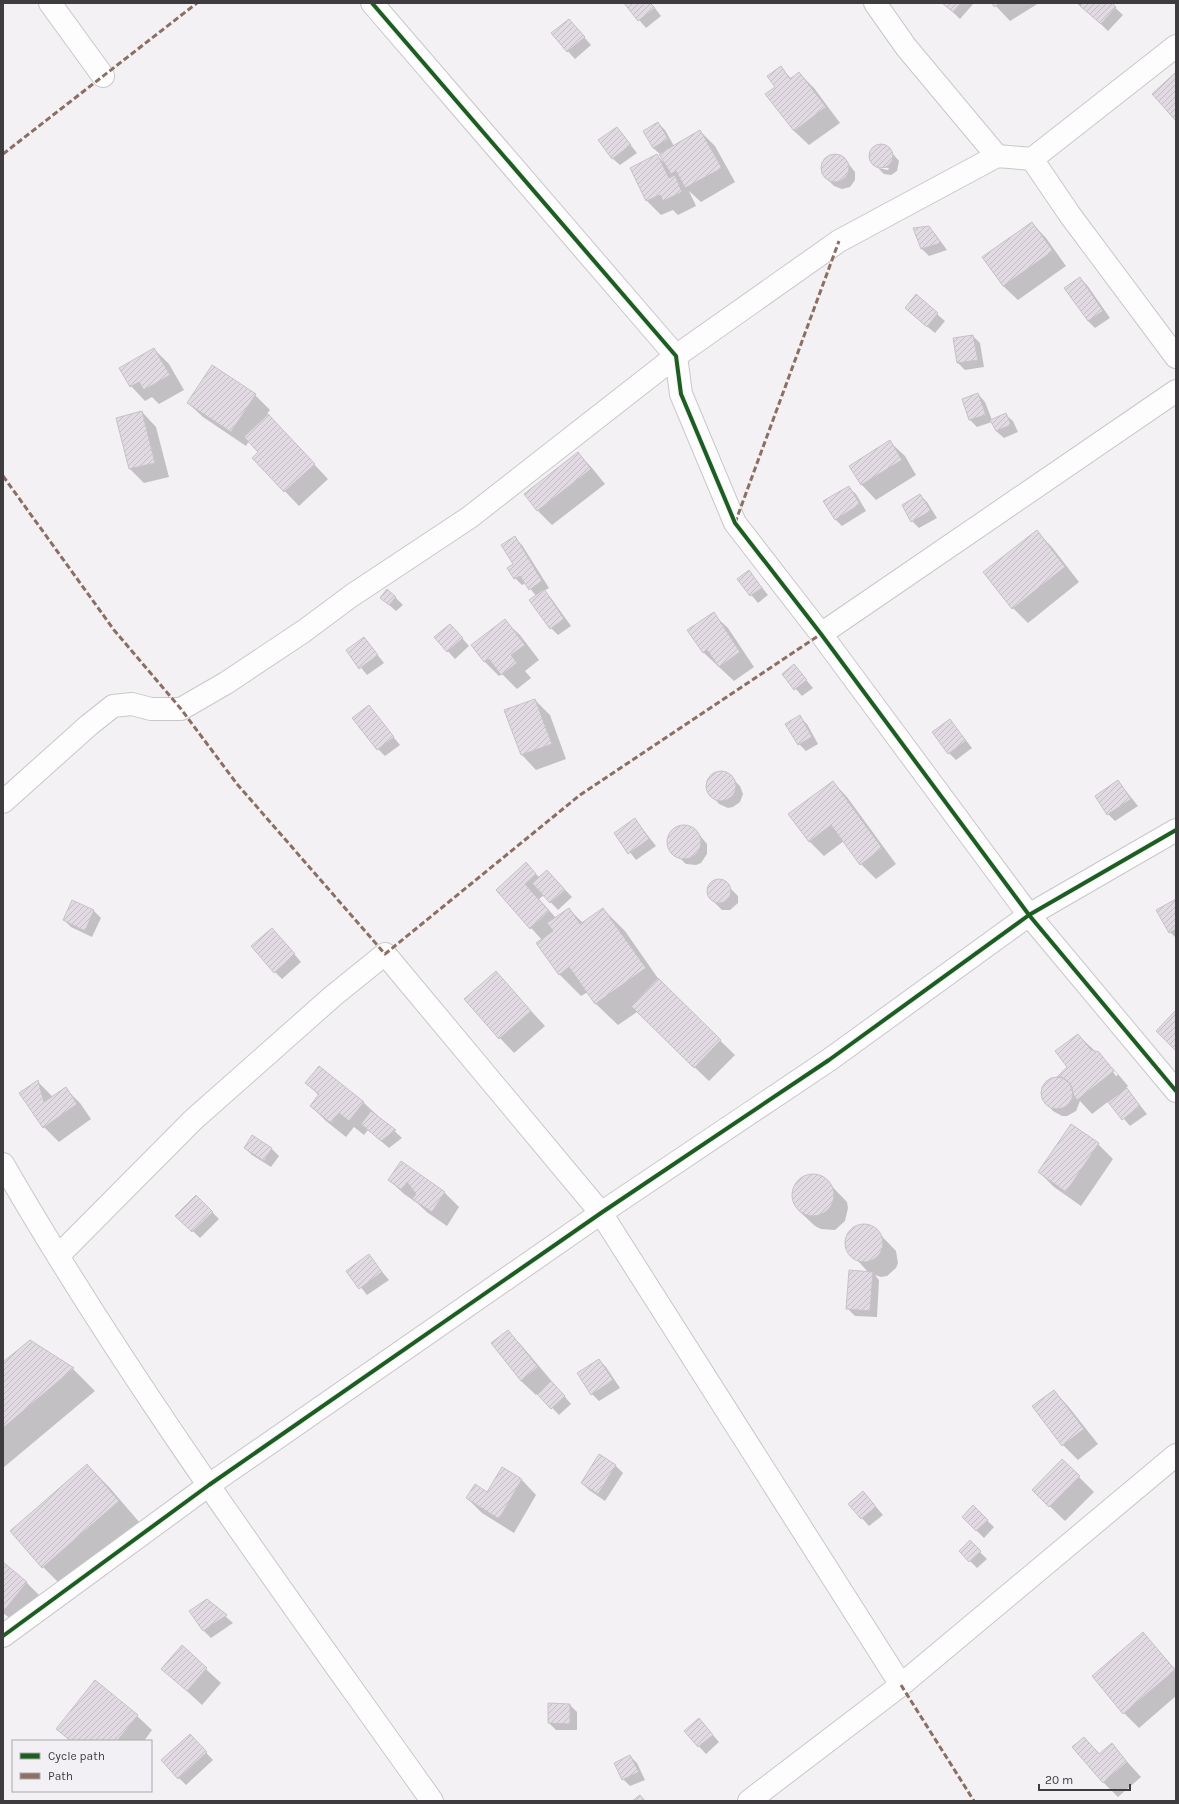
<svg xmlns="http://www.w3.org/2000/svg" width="1179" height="1804" font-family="Karla,sans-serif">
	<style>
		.shadow { fill: #0003 }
		.building { fill: url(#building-hatch); stroke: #c5c3c5 }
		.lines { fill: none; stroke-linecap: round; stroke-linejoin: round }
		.minor-casing { stroke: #c8c7c9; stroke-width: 24 }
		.minor { stroke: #fdfdfd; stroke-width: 22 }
		.quiet { stroke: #8d6e63; stroke-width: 3; stroke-dasharray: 6 3; stroke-linecap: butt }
		.cycleway-casing { stroke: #f3f0f5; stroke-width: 6 }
		.cycleway { stroke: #1b5e20; stroke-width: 4 }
	</style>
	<defs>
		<pattern id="building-hatch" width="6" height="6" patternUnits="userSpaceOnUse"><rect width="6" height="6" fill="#e1dae3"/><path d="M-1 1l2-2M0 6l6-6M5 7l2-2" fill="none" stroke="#c2bcc4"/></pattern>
	</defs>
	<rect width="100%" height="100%" fill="#f3f1f4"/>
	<path class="shadow" d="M625,3H651L661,16L646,28Z
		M943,3H974L960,19Z
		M993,3H1039L1010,21Z
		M1076,3H1110L1123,15L1108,31L1081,5L1080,6Z
		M569,20L591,45L575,59L552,34Z
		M781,68L792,79L799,73L814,88L840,123L809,145L794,131L767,94L776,87Z
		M658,123L665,130L674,146L700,131L715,146L735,182L701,202L689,191L696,206L678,215L673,210L661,215L647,201L657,155L664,163L661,155L653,148Z
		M617,128L637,153L620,165L612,158Z
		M881,145L888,148L899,161L897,171L891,175L884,174L878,168L888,170L889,168L877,167L871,161V150Z
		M834,155L843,157L855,172V180L850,187L842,189L834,186L826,178L822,170L823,161L830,156Z
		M1032,223L1046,238L1066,266L1018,300L1003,286L983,258Z
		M929,227L936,235L947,250L929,256L922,249L915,228Z
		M1080,278L1087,285L1110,318L1095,328L1088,321Z
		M916,296L945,321L935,333L913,315Z
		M973,336L980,343L984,367L965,370L958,363L954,339Z
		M154,349L169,364L184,390L159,404L152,397L145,401L131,386Z
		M212,366L255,395L270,410L267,414L328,479L299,506L253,458L259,452L249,441L246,446L203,417L188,403Z
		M978,394L985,402L992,420L1005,414L1013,421L1018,432L1004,438L996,431L992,422L977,427L970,420L963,400Z
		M142,412L156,427L169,477L144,483L129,468Z
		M890,442L905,456L916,475L876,500L862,485L850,466Z
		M578,453L592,468L605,484L552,525L538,511L525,494Z
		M848,487L856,494L866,511L842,526L835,519Z
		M920,495L927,502L937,518L919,528L912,521L903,505Z
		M1036,531L1051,546L1079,582L1028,623L1013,608Z
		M514,538L522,545L549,588L544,591L551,598L571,626L558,635L551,628L536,596L526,583L522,585L515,578Z
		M749,571L768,595L758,603L738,579Z
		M395,597L403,605L396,611L381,598Z
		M713,614L728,628L754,667L734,681L704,653L689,630Z
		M505,621L520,635L539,660L525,671L531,678L517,689L502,674L499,676L485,662L472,646Z
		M457,632L469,646L455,659L435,637Z
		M364,638L384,663L367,675L347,650Z
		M794,665L813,688L802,696L783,674Z
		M535,700L550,715L566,759L536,770L522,755L506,711Z
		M368,706L400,745L385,756L378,749Z
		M800,717L807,724L818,744L806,751L799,744Z
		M950,720L972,748L956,760L949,753Z
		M720,772L729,775L740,786L743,794L740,802L733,807L728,808L719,804L707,789L708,780L715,773Z
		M1118,781L1138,806L1115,821L1108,814L1096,796Z
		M833,782L847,797L896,864L876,879L861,864L844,841L824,856L809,841Z
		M635,819L656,846L636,860L615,833Z
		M687,826L697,832L707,844V854L701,863L696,865L686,864L671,850L669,840L673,830L677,828Z
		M526,864L540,878H554L572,897L558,910L544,895L539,899L556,918L569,909L583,923L603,909L625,931L662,984L735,1055L709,1081L637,1012L618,1025L596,1004L588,992L581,996L559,974L542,940L497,890Z
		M715,881H723L738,896V903L730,910H722L709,897V886Z
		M1176,900V938L1170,932Z
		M73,901L94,911L101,918L92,937L71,927L64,920Z
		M279,936L301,962L282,979L275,972Z
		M496,973L545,1026L514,1053L500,1038Z
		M1078,1035L1110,1065H1108L1116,1076L1118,1075L1111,1066L1113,1068L1128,1086L1126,1088L1147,1114L1130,1126L1109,1101L1092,1114L1080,1101L1076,1111L1067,1116H1062L1053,1111L1046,1103L1041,1094L1042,1089L1047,1080L1058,1078L1068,1067Z
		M319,1067L364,1103L402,1138L389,1148L368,1130L364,1135L354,1127L346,1137L326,1121L311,1106L319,1096L307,1083Z
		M38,1082L53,1097L65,1088L80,1103L91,1119L59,1142L44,1127Z
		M1071,1125L1098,1144L1113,1159L1081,1206L1054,1187L1039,1172Z
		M252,1136L272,1149L279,1156L271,1167L252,1155L245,1148Z
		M401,1163L445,1193L459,1207L447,1226L428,1213L417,1203L404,1194L389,1180Z
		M810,1175L823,1177L847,1202L848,1208L845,1221L835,1230L821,1229L815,1226L799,1211L793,1198V1192L795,1186L804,1177Z
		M196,1196L219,1219L200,1238L177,1216Z
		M860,1225L873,1227L896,1251L898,1263L896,1268L887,1276L881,1277L875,1275L879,1280L877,1317L855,1316L848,1309L868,1272L847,1249V1237L855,1228Z
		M369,1256L389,1280L367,1295L348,1271Z
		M508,1331L522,1346L571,1404L559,1415L538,1393L536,1395L521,1381Z
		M30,1341L73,1369L95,1391L3,1468V1363Z
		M599,1360L606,1367L620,1388L599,1401L592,1394Z
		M1054,1391L1068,1406L1098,1444L1078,1460L1063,1445L1034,1406Z
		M600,1455L616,1466L623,1473L605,1501L589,1490L582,1483Z
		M1062,1460L1094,1492L1065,1521L1033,1490Z
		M87,1465L109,1487L140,1523L65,1589L43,1567L12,1531Z
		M503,1468L522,1480L536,1495L514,1533L482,1513L467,1498L488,1493Z
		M863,1492L883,1515L869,1526L849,1504Z
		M973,1507L994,1527L984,1538L963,1517Z
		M970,1542L987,1559L977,1568L960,1551Z
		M3,1564L27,1583L41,1597L19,1625L3,1613Z
		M207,1600L233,1623L211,1638L204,1631L191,1611Z
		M1143,1634L1176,1670V1696L1139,1728L1124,1713Z
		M182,1647L221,1683L202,1705L163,1669Z
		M570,1705L577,1712V1730H556L549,1723Z
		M137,1716L152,1730L144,1741H70L57,1728Z
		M706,1727L719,1742L706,1754L685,1731Z
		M1084,1738L1100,1754L1112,1745L1141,1777L1118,1797L1103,1782Z
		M197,1743L213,1760L186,1785L179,1778Z
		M630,1756L637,1763L645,1780L630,1786L623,1779Z"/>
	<path class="building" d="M624,3H650L655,8L638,21Z
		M942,3H961L953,12Z
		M992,3H1001L994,7Z
		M1083,3H1112L1116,7L1101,24L1080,6Z
		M569,19L585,37L567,52L551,33Z
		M781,66L790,79L799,72L826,107L794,131L765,94L775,87L767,76Z
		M1176,72V121L1152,94Z
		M658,122L668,139L653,148L643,131Z
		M617,127L631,145L612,159L598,140Z
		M700,130L722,168L685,188L676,171L671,174L659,154Z
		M869 156a12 12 0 1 1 24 0a12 12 0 1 1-24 0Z
		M821 168a14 14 0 1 1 28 0a14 14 0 1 1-28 0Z
		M657,154L669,178L675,175L682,192L663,201L660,195L646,201L630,168Z
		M1032,222L1053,251L1003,286L982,257Z
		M929,226L941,243L921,249L913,228Z
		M1080,277L1103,311L1088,321L1064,288Z
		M916,294L938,313L927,327L905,308Z
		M973,335L978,360L957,363L953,338Z
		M154,348L170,375L144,390L139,382L130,387L119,368Z
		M212,365L256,394L231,432L187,403Z
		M978,393L986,415L969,420L962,399Z
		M142,411L155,463L129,469L116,418Z
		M1006,413L1011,425L996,431L990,420Z
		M268,414L315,464L284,492L252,458L258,452L244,437Z
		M890,440L902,460L861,485L849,466Z
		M578,452L591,469L537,511L524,494Z
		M849,486L860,504L835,520L823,501Z
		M920,494L931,511L911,522L902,505Z
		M1037,530L1065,567L1012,609L983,572Z
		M515,536L542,581L529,590L520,576L514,579L507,568L513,564L501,545Z
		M749,570L762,588L750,596L737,579Z
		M387,589L396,597L389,605L380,598Z
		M544,589L564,619L550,629L529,600Z
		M714,612L740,652L719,667L707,650L703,653L687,630Z
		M505,619L525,645L511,655L517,663L501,675L489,659L484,662L471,645Z
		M450,624L463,638L447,652L434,637Z
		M364,637L378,655L359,669L346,650Z
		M794,664L807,680L794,690L782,674Z
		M535,699L552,744L521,755L504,710Z
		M369,705L394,737L377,750L352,718Z
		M800,715L812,737L798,745L785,724Z
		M950,719L966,741L948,754L932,732Z
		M706 786a15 15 0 1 1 30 0a15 15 0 1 1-30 0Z
		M1118,780L1131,799L1107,815L1095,796Z
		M833,781L882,848L860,865L831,825L809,842L788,814Z
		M635,818L649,839L628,854L614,833Z
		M667 842a17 17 0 1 1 34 0a17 17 0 1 1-34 0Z
		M526,862L536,874L525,884L549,911L530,929L496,890Z
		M547,870L565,890L550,903L532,883Z
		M707 891a12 12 0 1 1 24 0a12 12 0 1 1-24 0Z
		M1176,899V929L1169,933L1156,910Z
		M72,900L94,910L85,931L63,920Z
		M569,908L580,924L603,908L646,968L595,1004L569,967L559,975L536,943L553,931L547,923Z
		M272,928L295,954L274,973L251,946Z
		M496,971L531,1011L499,1039L464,999Z
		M658,978L721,1040L694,1068L631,1006Z
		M1176,1010V1051L1156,1031Z
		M1078,1034L1091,1050L1099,1052L1114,1071L1077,1100L1073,1094L1070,1084L1062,1077H1057L1067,1067L1055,1051Z
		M319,1066L364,1102L349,1121L339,1113L331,1123L310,1106L319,1094L305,1083Z
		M1041 1093a16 16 0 1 1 32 0a16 16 0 1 1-32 0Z
		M38,1080L44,1102L66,1087L77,1104L43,1128L19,1093Z
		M1127,1088L1140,1106L1122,1120L1108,1102Z
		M371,1111L396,1130L381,1141L361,1124Z
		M1071,1124L1099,1143L1066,1192L1038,1172Z
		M252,1135L272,1148L264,1161L244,1148Z
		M401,1161L445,1192L432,1212L412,1199L416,1194L407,1182L402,1190L388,1180Z
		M792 1195a21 21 0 1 1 42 0a21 21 0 1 1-42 0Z
		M196,1195L213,1212L192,1232L175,1216Z
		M845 1243a19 19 0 1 1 38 0a19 19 0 1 1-38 0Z
		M369,1254L382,1272L359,1289L346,1271Z
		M849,1270L873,1272L870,1311L846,1309Z
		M508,1330L538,1367L521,1381L491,1343Z
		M30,1340L74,1368L3,1428V1362Z
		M599,1359L613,1380L591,1395L577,1373Z
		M551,1381L565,1396L551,1409L537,1394Z
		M1054,1390L1084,1429L1062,1446L1032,1406Z
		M599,1454L616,1465L598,1494L581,1483Z
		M1062,1459L1080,1476L1049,1507L1032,1490Z
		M87,1464L119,1501L42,1568L10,1531Z
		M502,1467L522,1479L499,1519L466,1498L475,1484L487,1492Z
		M863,1491L876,1507L861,1519L848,1504Z
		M973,1505L988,1520L976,1531L962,1517Z
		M970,1540L981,1551L969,1562L959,1551Z
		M3,1562L27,1582L3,1612Z
		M207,1599L227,1615L203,1631L189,1611Z
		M1143,1632L1175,1670L1123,1714L1092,1676Z
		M182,1645L207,1668L187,1691L161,1669Z
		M95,1680L138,1715L117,1741H71L56,1729Z
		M548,1703L570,1704V1724L548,1723Z
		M699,1718L713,1735L698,1747L684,1731Z
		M190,1734L207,1752L178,1779L161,1760Z
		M1084,1737L1099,1754L1112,1743L1127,1762L1103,1783L1072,1747Z
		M630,1755L639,1772L622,1780L614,1763Z
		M640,1795L645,1801H632Z"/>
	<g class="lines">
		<defs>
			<path id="minor" d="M50,3L103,76
				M372,3L676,356L681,394L735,523L821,634L1029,915L1176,1091
				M875,3L906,47L997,156L1032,159L1070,215L1176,357
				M1032,159L1176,46
				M821,634L1176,391
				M3,802L89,725L113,706L132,704L151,709H181L226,683L304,631L351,596L470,517L676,356L839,241L997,156
				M3,1164C131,1386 284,1592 432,1801
				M58,1256L193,1120L333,996L385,954L601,1213L901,1685
				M3,1636L209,1485L601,1213L829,1060L1029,915L1176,830
				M749,1801L901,1685L1176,1455"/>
		</defs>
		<use href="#minor" class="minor-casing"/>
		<use href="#minor" class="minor"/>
		<path class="quiet" d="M3,154L197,3
			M3,476L114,630L181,709L237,784L385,954L580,795L821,634
			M735,523L839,241
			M901,1685L974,1801"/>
		<defs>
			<path id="cycleway" d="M372,3L676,356L681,394L735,523L821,634L1029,915L1176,1091
				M3,1636L209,1485L601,1213L829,1060L1029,915L1176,830"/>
		</defs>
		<use href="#cycleway" class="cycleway-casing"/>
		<use href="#cycleway" class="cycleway"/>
	</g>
	<rect width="1179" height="1804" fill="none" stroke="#3e3c3e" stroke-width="8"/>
	<rect x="12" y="1740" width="140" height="52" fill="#f3f0f5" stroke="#aba8ac"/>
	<rect x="20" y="1753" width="20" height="6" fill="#1b5e20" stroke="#aba8ac"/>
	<text x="48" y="1760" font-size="12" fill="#3e3c3e">Cycle path</text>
	<rect x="20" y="1773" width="20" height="6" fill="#8d6e63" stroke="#aba8ac"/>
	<text x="48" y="1780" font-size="12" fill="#3e3c3e">Path</text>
	<path d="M1039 1784v6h91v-6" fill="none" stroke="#3e3c3e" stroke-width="2"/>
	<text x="1045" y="1784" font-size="12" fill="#3e3c3e" stroke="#f3f0f5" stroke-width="3" paint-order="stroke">20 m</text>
</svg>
